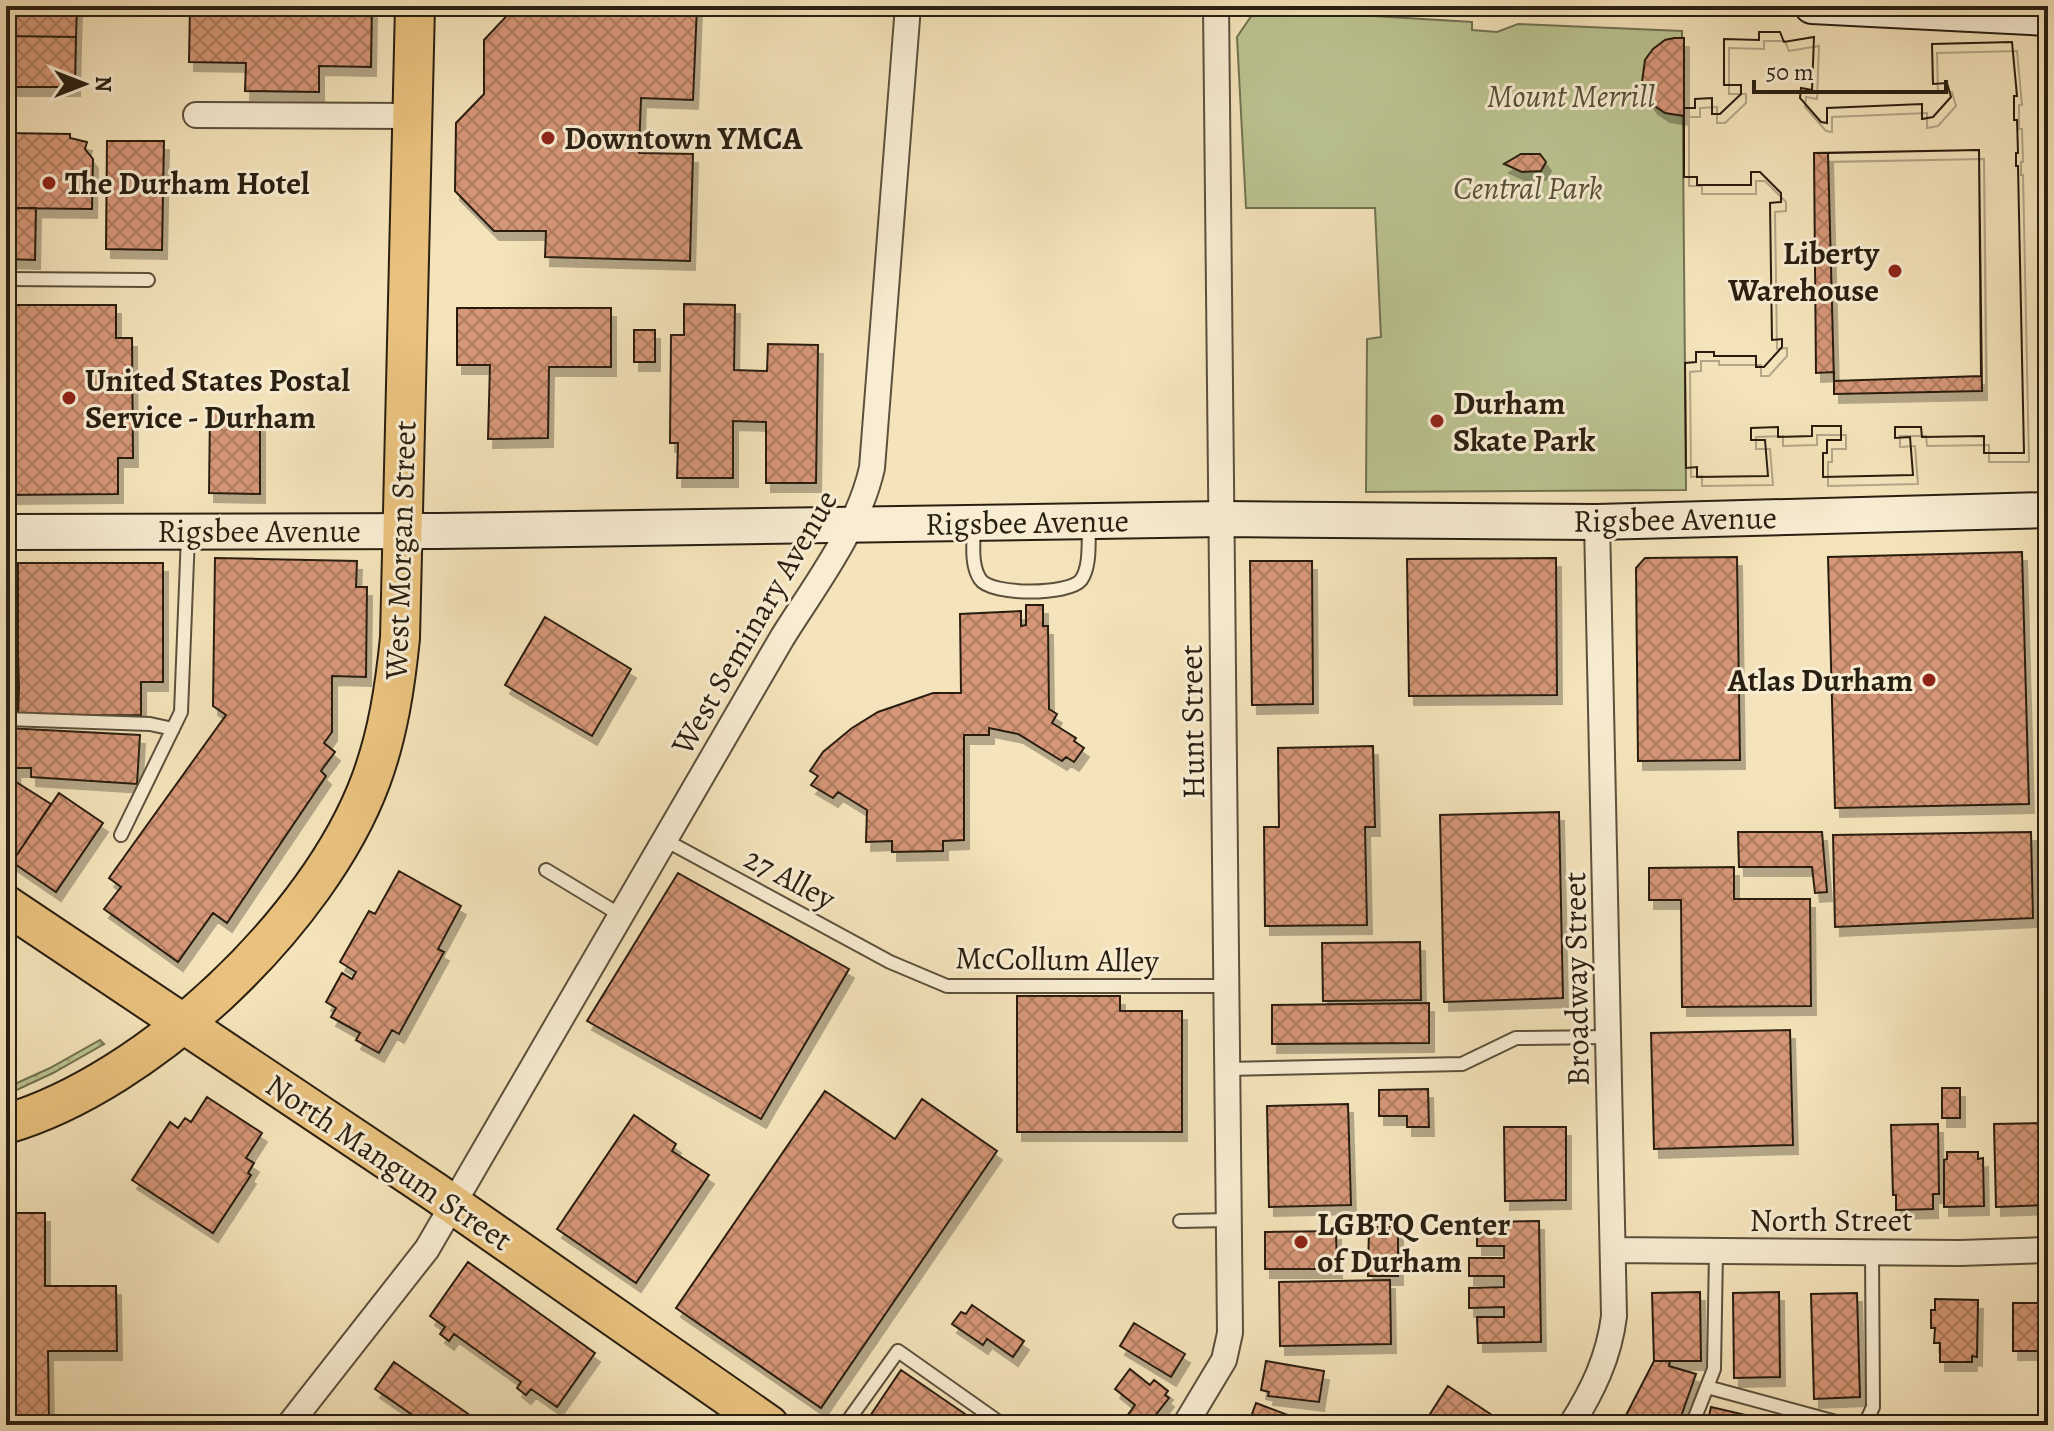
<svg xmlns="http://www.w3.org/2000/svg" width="2054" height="1431" font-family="Alegreya,serif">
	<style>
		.grass { fill: url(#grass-dots); stroke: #727251; stroke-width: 2 }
		.park { fill: #bbc491; stroke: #727251; stroke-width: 2 }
		.building { fill: url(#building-cross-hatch); stroke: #291f11; stroke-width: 2; fill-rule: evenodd; filter: url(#shadow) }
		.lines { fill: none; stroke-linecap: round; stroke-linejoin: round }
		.lane-casing { stroke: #5c503c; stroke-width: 16 }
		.street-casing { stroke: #5c503c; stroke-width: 28 }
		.secondary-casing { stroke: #291f11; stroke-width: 38 }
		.primary-casing { stroke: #291f11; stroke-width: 42 }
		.lane { stroke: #f8edd3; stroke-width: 12 }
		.street { stroke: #f8edd3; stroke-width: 24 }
		.secondary { stroke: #f8edd3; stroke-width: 34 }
		.primary { stroke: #eac27e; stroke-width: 38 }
		.poi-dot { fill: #8f2418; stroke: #f8edd3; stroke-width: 3 }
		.labels { text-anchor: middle; stroke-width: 6; stroke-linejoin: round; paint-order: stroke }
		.park-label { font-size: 32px; font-style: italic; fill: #555137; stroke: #f8edd3 }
		.poi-label { font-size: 32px; font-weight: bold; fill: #291f11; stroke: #f8edd3; text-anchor: start }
		.street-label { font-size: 32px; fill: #291f11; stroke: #f8edd3 }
	</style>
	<defs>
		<pattern id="grass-dots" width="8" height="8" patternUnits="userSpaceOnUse" patternTransform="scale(2)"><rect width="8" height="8" fill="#bbc491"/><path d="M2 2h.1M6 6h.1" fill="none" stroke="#a1a87c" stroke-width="1.8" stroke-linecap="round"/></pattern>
		<pattern id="building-cross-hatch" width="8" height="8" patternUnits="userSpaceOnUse" patternTransform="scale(2)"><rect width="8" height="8" fill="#d69778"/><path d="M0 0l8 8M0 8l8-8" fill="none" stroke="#ae7b61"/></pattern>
		<filter id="shadow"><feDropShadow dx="5" dy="9" stdDeviation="0" flood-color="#0004"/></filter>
	</defs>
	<rect width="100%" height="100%" fill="#f5e4bb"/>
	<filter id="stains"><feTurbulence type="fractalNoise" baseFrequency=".0025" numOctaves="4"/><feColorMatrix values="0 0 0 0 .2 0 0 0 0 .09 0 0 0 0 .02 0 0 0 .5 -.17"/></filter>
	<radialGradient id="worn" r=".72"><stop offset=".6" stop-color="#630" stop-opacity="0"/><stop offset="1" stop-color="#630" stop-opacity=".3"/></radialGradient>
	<path class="grass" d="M100,1040L104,1044L53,1073L6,1095V1088L50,1068Z"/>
	<path class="park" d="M1256,9L1472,22V30L1497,32L1518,24L1682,31L1686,490L1366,492L1367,339L1381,337L1375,208H1246L1237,37Z"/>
	<path class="building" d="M6,6H77L76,37L6,36Z
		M190,6H372L371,67L319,66V92L245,91L246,63L189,62Z
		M516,6H697L693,100L641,98L639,153L693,154L690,261L545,257L546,231H494L455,191L456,123L484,94V40Z
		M1759,32H1780L1784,42L1814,37L1812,90L1801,88L1800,98L1821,122L1827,123V108L1922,104V119L1933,117L1951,97L1947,83L1933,84L1932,44L2012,42L2017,96H2014V120H2017L2018,153H2016V166H2018L2024,453H1984V436L1922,437L1921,427H1895V438L1910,437L1913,475L1823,477V453H1827V440H1841V426H1812V436L1778,437V427L1751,428V440H1765L1768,476L1697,477V467L1686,468L1685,363L1696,362V352H1714V356H1756V367H1764L1782,347V339L1772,340L1770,203L1781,202V193L1760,172H1751V185H1697V177H1684V108H1695V99L1712,98V114H1720L1741,94V85H1724V39L1759,40ZM1979,150L1982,391L1834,394V372L1816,373L1814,153Z
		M1759,32H1780L1784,42L1814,37L1812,90L1801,88L1800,98L1821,122L1827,123V108L1922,104V119L1933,117L1951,97L1947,83L1933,84L1932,44L2012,42L2017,96H2014V120H2017L2018,153H2016V166H2018L2024,453H1984V436L1922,437L1921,427H1895V438L1910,437L1913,475L1823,477V453H1827V440H1841V426H1812V436L1778,437V427L1751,428V440H1765L1768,476L1697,477V467L1686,468L1685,363L1696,362V352H1714V356H1756V367H1764L1782,347V339L1772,340L1770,203L1781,202V193L1760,172H1751V185H1697V177H1684V108H1695V99L1712,98V114H1720L1741,94V85H1724V39L1759,40Z
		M6,36L76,37L75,87H6Z
		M1674,38H1684V116L1665,113L1653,105L1645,94L1642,82L1645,60L1653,49L1665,40Z
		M6,133L70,134V138L87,142L85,149L93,159L92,209L6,208Z
		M107,141H164L162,250L106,249Z
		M1979,150L1981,376L1834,381L1828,153Z
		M1521,154H1540L1546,162L1541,171L1522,172L1504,164Z
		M6,208H36L35,260L6,259Z
		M684,304L735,305L734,370L767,371L768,344L818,345L816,483H766V422L733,421V478H677L678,443H670L671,335H684Z
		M6,305H116V338H132L133,458H118V494L6,495Z
		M457,308H611V367H549L548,438L488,439L490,365H457Z
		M634,330H655V362H634Z
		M210,412H260V494L209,493Z
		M2022,552L2029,804L1835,808L1828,557Z
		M1737,557L1740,760L1638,761L1636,568L1645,558Z
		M215,558L357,561L356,587H367L366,677L332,676V732L324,743L335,752L321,771L326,776L227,923L213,913L178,962L104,909L121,887L109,878L226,715L213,706Z
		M1556,558L1557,695L1409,696L1407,559Z
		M1250,561H1312L1313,704L1252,705Z
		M6,563H18L17,624H6Z
		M18,563H163V682H141V715L18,716Z
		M1026,605H1043V626H1048L1049,709L1057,714L1052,723L1076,738L1074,741L1084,748L1074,762L1066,757L1062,761L1018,734L989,728V735H964V840L943,841V851L892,852V841L866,842L867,810L838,792L833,798L811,785L818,776L810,771L823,752L852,728L878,712L933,693H961L960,614L1021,611V626L1026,625Z
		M545,617L631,669L592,736L505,685Z
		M6,624H17L18,653H6Z
		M6,653H18L19,687H6Z
		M6,687H19L18,716H6Z
		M6,728L140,735L137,784L31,777V768H15L16,782H6Z
		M1373,746L1375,827H1365L1367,925L1265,926L1264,827H1279L1278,748Z
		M6,782H16L51,804L12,862L6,858Z
		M59,793L103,823L56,892L12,862Z
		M1559,812L1563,998L1444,1002L1440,815Z
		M1738,832H1822L1827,892L1815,893L1812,867H1739Z
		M2031,832L2033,918L1835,927L1833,835Z
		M1734,867V899H1810L1811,1006L1682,1007L1681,900H1649V868Z
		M399,871L461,906L438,949L444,952L399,1034L392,1030L379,1053L356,1040L360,1033L331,1017L336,1008L326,1002L342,973L352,979L356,972L340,962L369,911L375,914Z
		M678,873L849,969L761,1119L587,1021Z
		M1420,942L1421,1000L1323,1001L1322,943Z
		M1017,996H1120V1011H1182V1132H1017Z
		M1429,1003V1043L1272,1044V1005Z
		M1790,1030L1793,1145L1654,1149L1651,1033Z
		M1942,1088H1960V1118H1942Z
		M1428,1089L1429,1127H1407V1116H1379V1090Z
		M825,1091L895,1139L922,1099L997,1151L821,1408L676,1308Z
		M207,1097L262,1133L246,1158L254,1163L248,1173L251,1175L213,1233L132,1180L170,1122L178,1128L185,1118L191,1122Z
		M1348,1104L1351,1205L1269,1207L1267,1106Z
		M634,1115L676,1144L672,1151L709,1175L636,1283L557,1229Z
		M2045,1123L2047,1205L1996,1207L1994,1124Z
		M1938,1124L1939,1194H1933V1209L1896,1210V1195H1893L1891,1125Z
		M1504,1127H1566V1200L1505,1201Z
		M1947,1152H1978V1159L1983,1158L1984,1206L1944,1207V1160L1947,1159Z
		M6,1213H45V1286H116L117,1351H48L49,1420L6,1421Z
		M1539,1221L1541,1342L1478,1343L1477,1317H1504V1307L1469,1308V1288L1504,1287V1276H1469V1258H1504V1246H1477V1222Z
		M1369,1227H1398V1276H1368Z
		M1336,1231L1337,1269H1265V1232Z
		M468,1262L595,1353L557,1407L531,1389L526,1395L517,1388L521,1382L454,1334L449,1341L440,1334L445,1327L430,1316Z
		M1390,1280L1391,1344L1280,1346L1279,1282Z
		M1700,1292L1701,1361H1654L1652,1293Z
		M1779,1292L1780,1377L1734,1378L1733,1293Z
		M1857,1293L1860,1397L1814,1399L1811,1294Z
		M1935,1299L1978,1300L1977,1357L1972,1356V1362H1940V1343H1934L1935,1328H1931V1310H1935Z
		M2013,1303H2043V1313H2048V1351H2013Z
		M972,1305L1024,1341L1013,1357L987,1339L983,1345L952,1324L961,1312L966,1314Z
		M1134,1323L1185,1354L1171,1377L1120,1346Z
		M1266,1361L1324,1371L1319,1402L1268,1396L1269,1392L1261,1390Z
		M1654,1361H1670L1669,1366L1696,1374L1678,1425H1628L1629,1422L1623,1421Z
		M394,1362L484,1425H427L375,1389Z
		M1130,1369L1150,1385L1154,1380L1168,1391L1165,1395L1169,1398L1150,1422L1146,1419L1142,1425L1127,1416L1135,1405L1115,1389Z
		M901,1370L981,1425H864Z
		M1448,1386L1498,1419L1496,1423L1500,1425H1423Z
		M1256,1403L1314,1425H1248Z
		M1711,1407L1789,1425H1707Z"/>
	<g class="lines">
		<defs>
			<path id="lane" d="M6,279L148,280
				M974,523C974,540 970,564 980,579C991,596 1069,595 1081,580C1091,566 1088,541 1089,524
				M6,719L150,724L173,729
				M121,835L181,712L188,535
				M665,840L890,962L947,986H1226
				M546,870L622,916
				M1227,1069L1462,1064L1516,1038L1609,1037
				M1180,1221L1229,1220
				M1707,1387L1847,1425
				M845,1425L898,1351L1003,1425
				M1692,1425L1714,1369L1716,1251
				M1856,1425L1866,1422L1873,1407L1872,1252"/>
			<path id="street" d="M196,115L414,116
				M1613,1250L1960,1253L2048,1250
				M289,1425L427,1249L782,638C815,585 858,530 872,468L908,6
				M1185,1425L1224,1360L1230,1333L1216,6
				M1571,1425C1593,1390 1609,1357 1614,1316L1597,522"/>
			<path id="secondary" d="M1812,6L2048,18
				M6,532L437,531L1223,519L1597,522L2048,510"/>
			<path id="primary" d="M6,905L435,1192L769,1425
				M6,1124C149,1082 319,921 371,780C388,734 395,687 400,638L415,6"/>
		</defs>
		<use href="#lane" class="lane-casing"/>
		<use href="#street" class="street-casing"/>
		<use href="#secondary" class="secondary-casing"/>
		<use href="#primary" class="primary-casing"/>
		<use href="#lane" class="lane"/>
		<use href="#street" class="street"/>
		<use href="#secondary" class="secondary"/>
		<use href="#primary" class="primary"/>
	</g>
	<g class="poi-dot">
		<circle cx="548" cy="138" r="8"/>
		<circle cx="49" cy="183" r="8"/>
		<circle cx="1895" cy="271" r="8"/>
		<circle cx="69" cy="398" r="8"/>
		<circle cx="1437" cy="421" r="8"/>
		<circle cx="1929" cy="680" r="8"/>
		<circle cx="1301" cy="1242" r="8"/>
	</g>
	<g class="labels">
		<g class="park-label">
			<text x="1571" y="107">Mount Merrill</text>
			<text x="1528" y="199">Central Park</text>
		</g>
		<g class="poi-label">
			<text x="564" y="149">Downtown YMCA</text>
			<text x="65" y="194">The Durham Hotel</text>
			<text x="1879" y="264" text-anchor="end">Liberty<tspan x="1879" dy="37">Warehouse</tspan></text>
			<text x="85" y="391">United States Postal<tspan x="85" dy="37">Service - Durham</tspan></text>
			<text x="1453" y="414">Durham<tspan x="1453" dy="37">Skate Park</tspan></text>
			<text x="1913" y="691" text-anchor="end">Atlas Durham</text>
			<text x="1317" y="1235">LGBTQ Center<tspan x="1317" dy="37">of Durham</tspan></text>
		</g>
		<g class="street-label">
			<text transform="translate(1675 519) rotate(-1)" y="11">Rigsbee Avenue</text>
			<text transform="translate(1027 522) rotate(-1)" y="11">Rigsbee Avenue</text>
			<text x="259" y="542">Rigsbee Avenue</text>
			<text transform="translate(400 550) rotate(-88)" y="11">West Morgan Street</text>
			<text transform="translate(754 622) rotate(-60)" y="11">West Seminary Avenue</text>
			<text transform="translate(1192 722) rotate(-91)" y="11">Hunt Street</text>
			<text transform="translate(790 878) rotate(28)" y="11">27 Alley</text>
			<text transform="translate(1057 959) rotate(1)" y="11">McCollum Alley</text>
			<text transform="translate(1576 979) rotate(-91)" y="11">Broadway Street</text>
			<text transform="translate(389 1162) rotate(34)" y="11">North Mangum Street</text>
			<text x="1831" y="1231">North Street</text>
		</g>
	</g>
	<rect width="2054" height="1431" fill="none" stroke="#f5e4bb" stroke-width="32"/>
	<rect x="8" y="8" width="2038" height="1415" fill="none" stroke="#291f11" stroke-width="4"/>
	<rect x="16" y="16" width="2022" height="1399" fill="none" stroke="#291f11" stroke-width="2"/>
	<g transform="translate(84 84) rotate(90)" stroke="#f8edd3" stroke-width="6" paint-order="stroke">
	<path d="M0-6L14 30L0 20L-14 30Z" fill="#291f11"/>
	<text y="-12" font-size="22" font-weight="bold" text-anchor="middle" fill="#291f11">N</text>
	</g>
	<path d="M1754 80v12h192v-12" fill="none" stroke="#291f11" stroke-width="4"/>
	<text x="1766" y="80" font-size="24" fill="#291f11" stroke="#f8edd3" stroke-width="6" paint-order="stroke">50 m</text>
	<rect width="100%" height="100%" filter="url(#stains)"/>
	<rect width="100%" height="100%" fill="url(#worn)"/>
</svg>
